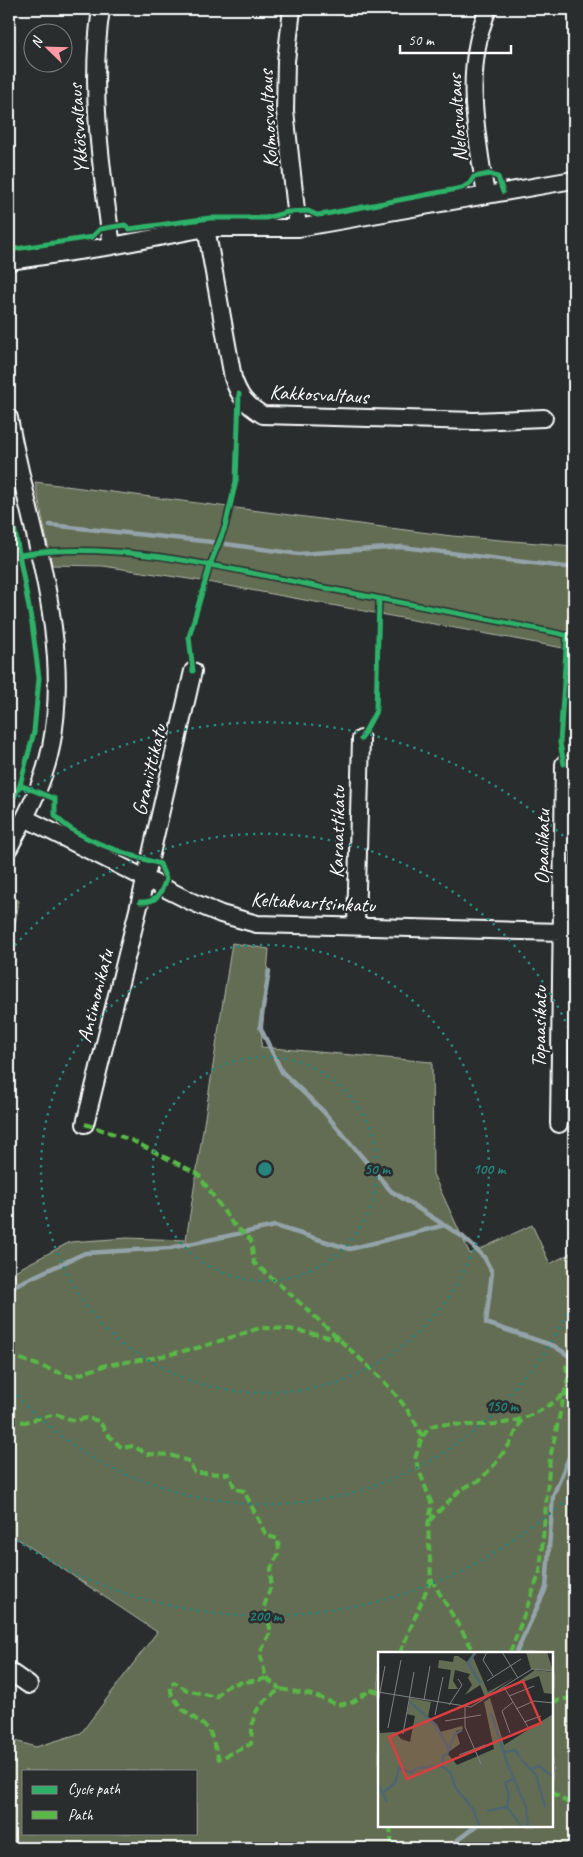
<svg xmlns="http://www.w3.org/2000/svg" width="583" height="1857" font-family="Caveat,sans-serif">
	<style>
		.green { fill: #636d53; stroke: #b1b6a9; fill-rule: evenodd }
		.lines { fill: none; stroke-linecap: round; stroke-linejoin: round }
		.stream { stroke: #94a3aa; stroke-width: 4.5 }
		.minor-casing { stroke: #fff; stroke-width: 20 }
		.minor { stroke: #2a2d2e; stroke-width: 16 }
		.quiet { stroke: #58b947; stroke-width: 4; stroke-dasharray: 8 4; stroke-linecap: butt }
		.cycleway-casing { stroke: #2a2d2e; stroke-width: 8 }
		.cycleway { stroke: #2db169; stroke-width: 5 }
		.ring { fill: none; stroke: #27847c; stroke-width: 2.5; stroke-dasharray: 2.5 5 }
		.labels { text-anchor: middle; stroke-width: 5; stroke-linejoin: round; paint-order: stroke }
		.street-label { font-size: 21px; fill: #fff; stroke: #2a2d2e }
		.inset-river { fill: none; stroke: #4d6671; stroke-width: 2.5 }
		.inset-road { fill: none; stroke: #7f8182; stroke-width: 1 }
		.view { fill: #da3e3e; fill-opacity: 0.15; stroke: #da3e3e; stroke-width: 2.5 }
		.inset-edge { fill: none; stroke: #fff; stroke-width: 2.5 }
		.centre { fill: #27847c; stroke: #2a2d2e; stroke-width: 2.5 }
		.ring-label { font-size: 15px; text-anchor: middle; font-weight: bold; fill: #27847c; stroke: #2a2d2e; stroke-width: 5; stroke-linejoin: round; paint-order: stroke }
	</style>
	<rect width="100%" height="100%" fill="#2a2d2e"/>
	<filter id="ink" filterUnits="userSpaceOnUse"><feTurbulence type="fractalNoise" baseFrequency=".02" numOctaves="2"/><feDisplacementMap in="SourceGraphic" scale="10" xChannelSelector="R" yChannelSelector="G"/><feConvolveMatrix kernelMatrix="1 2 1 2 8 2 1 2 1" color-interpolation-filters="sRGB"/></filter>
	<g filter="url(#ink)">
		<path class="green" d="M35,482L452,536L574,546V650L202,581L103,566L52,565Z
			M9,892L19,901L9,961Z
			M232,943L269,949L261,1047L432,1062L433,1174L470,1254L532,1225L550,1264L574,1251V1848H9V1739L36,1747L81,1733L157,1632L9,1533V1274L70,1242L127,1238L186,1240ZM379,1653H552V1826H379ZM24,1771H196V1833H24Z"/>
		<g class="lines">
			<path class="stream" d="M50,525L212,542
				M226,544L299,554L402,547L574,568
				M269,971L260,1027L282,1072L323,1111L391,1191L463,1237L484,1257L492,1272L486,1323L554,1346L574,1359
				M9,1288L85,1253L170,1248L275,1226L350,1249L445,1225
				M516,1653L546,1588L553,1496L574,1445
				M447,1848L476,1826"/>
			<defs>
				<path id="minor" d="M101,9C89,87 101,168 112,246
					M292,9L286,61L285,111L298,228
					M486,195C476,133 463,69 488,9
					M206,228L233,378C239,396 246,405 263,415L475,421L544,418
					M9,261L112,246L206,228H298L573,180
					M9,418C28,526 73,636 51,747C44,783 26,816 9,848
					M25,818L190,901L221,914L257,924L562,932
					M356,926L361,739
					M85,1124L140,902L193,671
					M559,1124L564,764
					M9,1671L29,1685"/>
			</defs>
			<use href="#minor" class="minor-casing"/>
			<use href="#minor" class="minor"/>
			<path class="quiet" d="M85,1124L131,1140L198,1174L232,1223L251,1240L254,1263C285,1288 313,1315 342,1342C373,1371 406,1398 422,1437
				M9,1355L72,1377L106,1365L153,1358L201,1347L260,1328L289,1329L339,1339
				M9,1420L25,1422L55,1414L76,1421L86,1418L99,1421L108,1435L122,1448L133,1446L147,1454L170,1455L188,1461L195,1473L229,1474L235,1489L244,1491L266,1535L278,1539L279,1553L271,1568V1585L264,1607L271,1631L260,1653L266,1678L280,1689
				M429,1521L461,1489L480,1480L495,1464L511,1442L522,1419
				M431,1579L475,1653
				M400,1653L431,1579L428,1525L432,1505L415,1459L422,1437L430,1427L438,1424C490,1426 522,1429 564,1394L574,1397
				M510,1653L540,1572L550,1458L568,1378L566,1366L574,1356
				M266,1678C246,1685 231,1677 216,1697L187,1690L174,1682L170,1686L172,1695L182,1709L209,1729L219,1759L251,1744C253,1710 253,1710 280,1689L313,1695L338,1705L353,1702L370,1690L379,1692
				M552,1702L574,1697
				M552,1792L574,1807
				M390,1826L392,1848
				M566,1848L574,1844"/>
			<defs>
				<path id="cycleway" d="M9,250L92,237L100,229L125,225L129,229L210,218H266L288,212L308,211L317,215L326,214L462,188L470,183L474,177L489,174L498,177L503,192
					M9,500L32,624L39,678L34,732L20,785L9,808
					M20,555C117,539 233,570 330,589C411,605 493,619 574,637
					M193,671L189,637L210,565L225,527L236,481L239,394
					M361,739L376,711L379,599
					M564,764L560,743L567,635
					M20,785L55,799V815C75,840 130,855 160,864L166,879C161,894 157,903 140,902"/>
			</defs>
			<use href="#cycleway" class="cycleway-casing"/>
			<use href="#cycleway" class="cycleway"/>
		</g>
	</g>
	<g class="ring">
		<circle cx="265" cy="1169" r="112"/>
		<circle cx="265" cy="1169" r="224"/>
		<path d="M573 1300A335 335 0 0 1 10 1387M10 951A335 335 0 0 1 573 1038"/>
		<path d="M573 1493A447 447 0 0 1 12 1537M12 801A447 447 0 0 1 573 845"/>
	</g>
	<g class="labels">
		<g class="street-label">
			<text transform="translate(457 118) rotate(-94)" y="7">Nelosvaltaus</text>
			<text transform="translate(268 119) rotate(-93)" y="7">Kolmosvaltaus</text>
			<text transform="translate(78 129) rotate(-94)" y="7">Ykkösvaltaus</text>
			<text transform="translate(319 394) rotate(3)" y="7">Kakkosvaltaus</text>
			<text transform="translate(149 770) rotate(-77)" y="7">Graniittikatu</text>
			<text transform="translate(337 832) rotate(-89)" y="7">Karaattikatu</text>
			<text transform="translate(542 847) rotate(-89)" y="7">Opaalikatu</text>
			<text transform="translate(313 902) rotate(3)" y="7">Keltakvartsinkatu</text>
			<text transform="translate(95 996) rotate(-76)" y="7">Antimonikatu</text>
			<text transform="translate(539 1027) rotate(-89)" y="7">Topaasikatu</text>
		</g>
	</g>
	<g transform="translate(378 1652)">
		<rect width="175" height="175" fill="#2a2d2e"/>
		<path d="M96,0H99L95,5L110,40L135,26L107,45L102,33L87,43L94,33L90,26L92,22L77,18L75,29L80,37H70L73,18L60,16L61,8L75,10L76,4H80L89,10ZM148,0H169L175,19L153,17ZM157,18L175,20V42L166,41L161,24L134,34ZM32,46L53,50L50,65L62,80L84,74L85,77L78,79L82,92L69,101L79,113L116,97L106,50L112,46L126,93L175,62V175H0V73L2,81L18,80L23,87L32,90L37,64L29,62Z" fill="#636d53"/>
		<path class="inset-river" d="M98,0L90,11L103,32M32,50L58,73L71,98M113,61L132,119M127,100L137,98L142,105M143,107L158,123L167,155M64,114L65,104L69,102L77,82L84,78M39,116L64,114L73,121L77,135L95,157L102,175M153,117L161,114L175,125M133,120L148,155L150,175M0,132L9,150M6,140L17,131L21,116L33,121L38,116M129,155L131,142L127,131L135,127M109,159L129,155L144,175"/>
		<path class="inset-road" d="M63,0H80M109,0L105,8L115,24M124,0L140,26M109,29L143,7M126,35L150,75M0,40L93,55L154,17L175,19M131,44L156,34M46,48L52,14M0,51L7,14M71,53L84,33L80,27M87,55V75L103,112M138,57L156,49L175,51M57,63L65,25M67,69L103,63M146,70L163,64M10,76L23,8M132,81L124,59L135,50M25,82L36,20M81,103L107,93"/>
		<path class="view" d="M145,29L163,71L29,127L11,85Z"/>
		<rect width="175" height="175" class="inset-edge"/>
	</g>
	<circle cx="265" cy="1169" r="8" class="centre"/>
	<g class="ring-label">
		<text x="377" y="1174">50 m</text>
		<text x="489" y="1174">100 m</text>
		<text x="502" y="1411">150 m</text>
		<text x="265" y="1621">200 m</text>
	</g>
	<rect width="583" height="1857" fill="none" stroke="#2a2d2e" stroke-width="30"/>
	<rect x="15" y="15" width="553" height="1827" fill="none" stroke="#fff" stroke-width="2" filter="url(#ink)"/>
	<rect x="22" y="1770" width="175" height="65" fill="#2a2d2e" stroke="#7f8182"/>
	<rect x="32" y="1786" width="25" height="8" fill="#2db169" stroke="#7f8182"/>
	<text x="68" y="1794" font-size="15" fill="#ffffff">Cycle path</text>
	<rect x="32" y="1811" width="25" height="8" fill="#58b947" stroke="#7f8182"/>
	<text x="68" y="1820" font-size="15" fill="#ffffff">Path</text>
	<g transform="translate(48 48) rotate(293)"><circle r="24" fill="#2a2d2e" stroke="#7f8182"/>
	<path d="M0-4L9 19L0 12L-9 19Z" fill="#ff9aa2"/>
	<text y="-8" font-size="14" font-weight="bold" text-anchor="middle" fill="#ffffff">N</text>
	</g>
	<path d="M400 45v8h111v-8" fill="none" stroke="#ffffff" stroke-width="2.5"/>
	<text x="408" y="45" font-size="15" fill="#ffffff" stroke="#2a2d2e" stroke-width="4" paint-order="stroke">50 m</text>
</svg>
